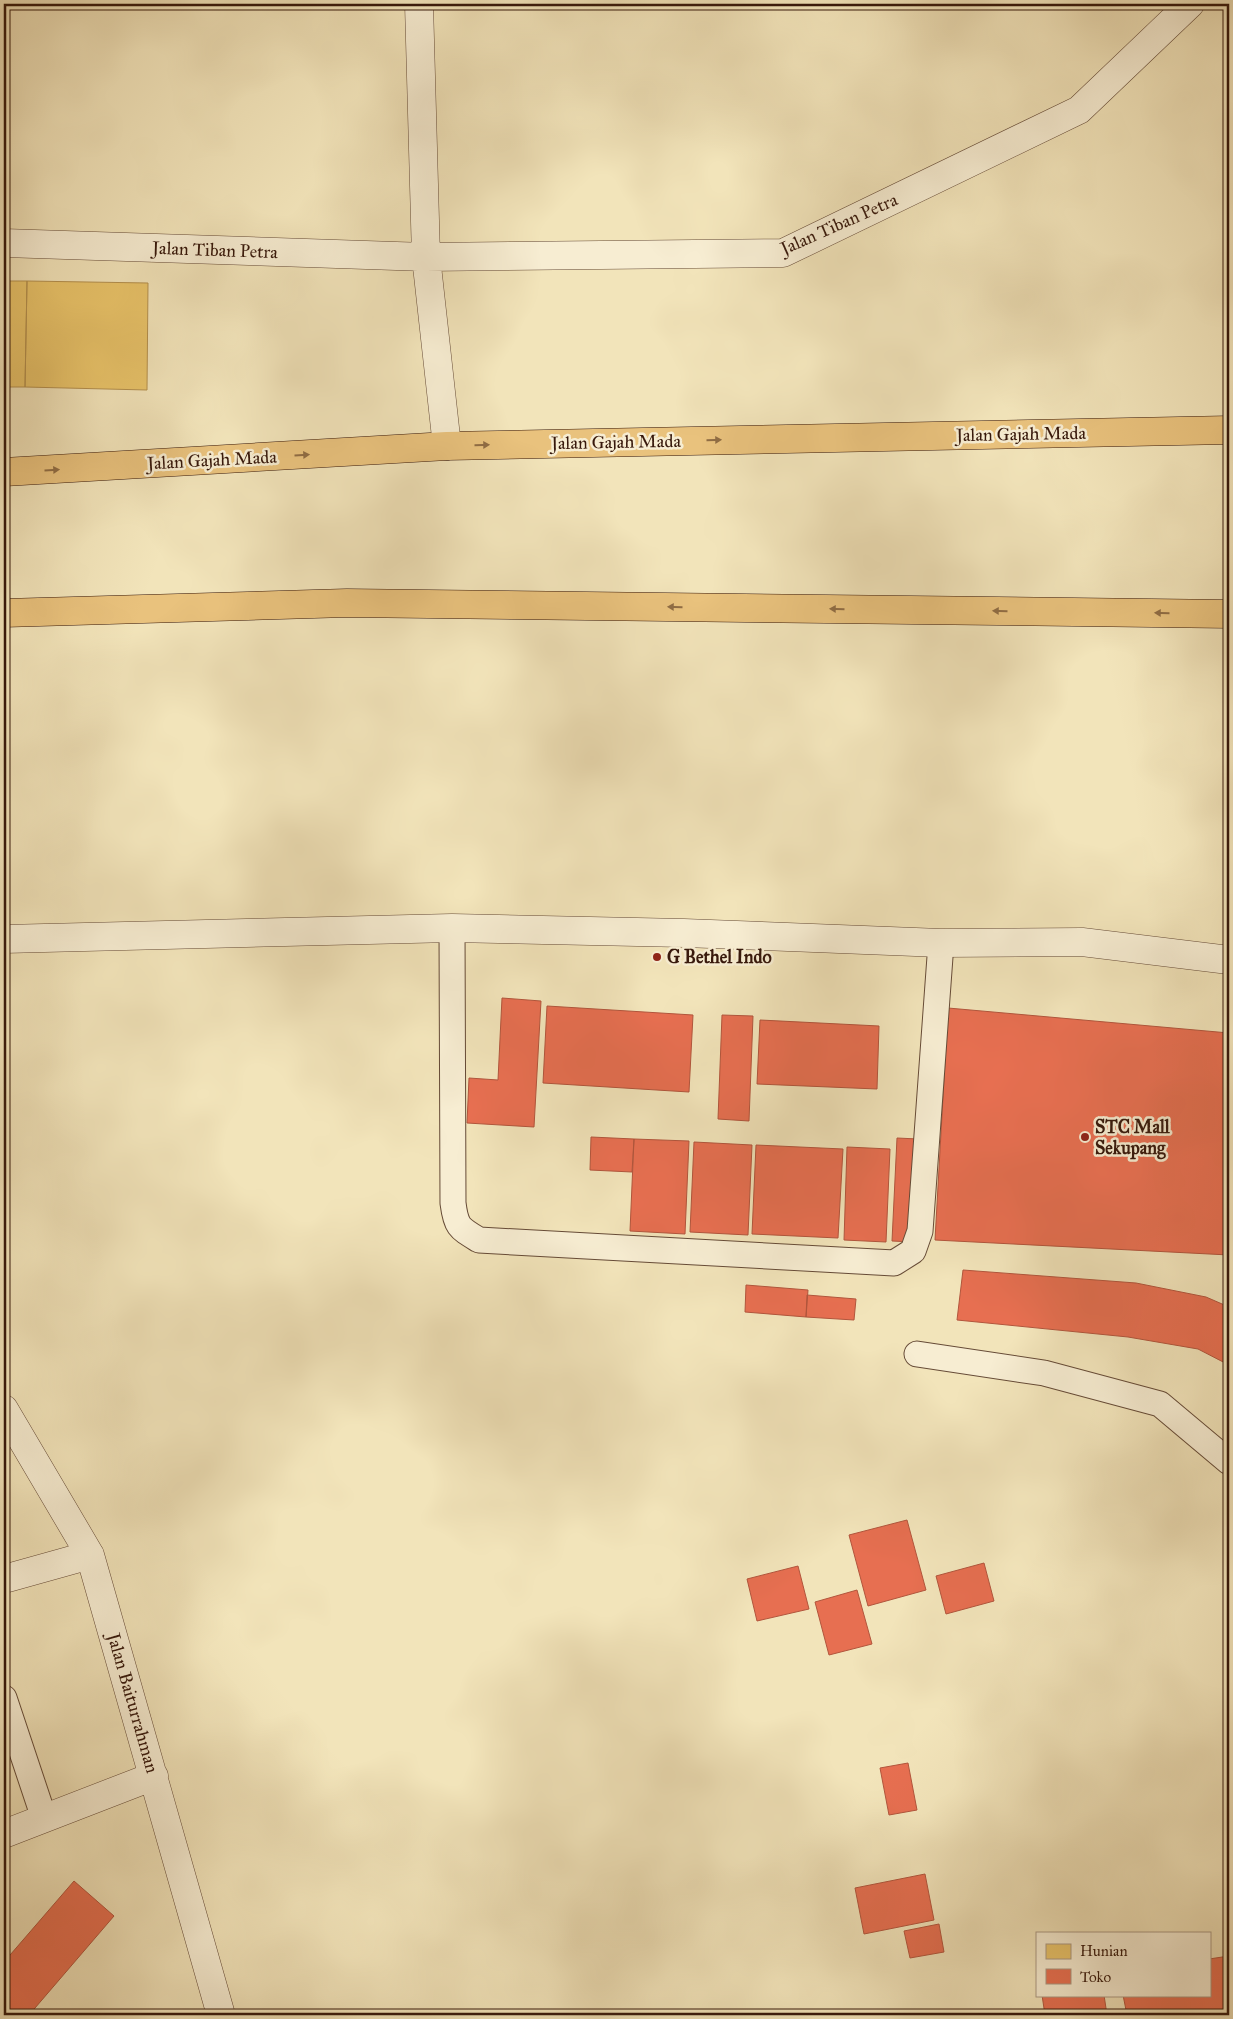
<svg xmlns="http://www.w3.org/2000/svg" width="1233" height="2019" font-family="'IM FELL Great Primer',serif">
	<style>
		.homes { fill: #e9c46a; stroke: #b4904e }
		.shops { fill: #e76f51; stroke: #b2553c }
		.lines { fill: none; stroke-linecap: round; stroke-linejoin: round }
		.service-casing { stroke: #664b37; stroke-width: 27 }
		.minor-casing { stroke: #664b37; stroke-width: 29 }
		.trunk-casing { stroke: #37180b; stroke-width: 29 }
		.service { stroke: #f7edd2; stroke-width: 25 }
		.minor { stroke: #f7edd2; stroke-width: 28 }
		.trunk { stroke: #e9c27d; stroke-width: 28 }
		.oneway { fill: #906d44 }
		.poi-dot { fill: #8f2418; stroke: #f7edd2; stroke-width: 2 }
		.labels { text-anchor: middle; stroke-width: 5; stroke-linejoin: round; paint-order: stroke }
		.street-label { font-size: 18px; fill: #37180b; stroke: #f7edd2 }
		.poi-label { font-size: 18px; font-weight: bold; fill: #37180b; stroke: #f7edd2; text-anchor: start }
	</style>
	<rect width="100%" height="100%" fill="#f2e4ba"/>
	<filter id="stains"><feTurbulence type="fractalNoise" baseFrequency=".004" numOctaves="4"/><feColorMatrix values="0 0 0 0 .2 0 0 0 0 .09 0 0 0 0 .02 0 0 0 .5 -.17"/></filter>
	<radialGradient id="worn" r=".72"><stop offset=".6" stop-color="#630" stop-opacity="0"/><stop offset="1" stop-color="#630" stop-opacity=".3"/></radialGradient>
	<path class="homes" d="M4,281H27L25,387H4Z
		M27,281L148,283L147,390L25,387Z"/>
	<path class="shops" d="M502,998L541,1001L534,1127L467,1123L469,1078L498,1080Z
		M547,1006L693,1015L689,1092L543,1083Z
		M948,1008L1229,1033V1255L935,1240Z
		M722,1015L753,1016L749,1121L718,1119Z
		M760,1020L879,1026L877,1089L757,1084Z
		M591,1137L634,1139L632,1172L590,1170Z
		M897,1138L918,1139L913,1242L892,1241Z
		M634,1139L689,1141L685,1234L630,1231Z
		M694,1142L752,1145L748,1235L690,1232Z
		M756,1145L843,1149L838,1238L752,1234Z
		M847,1147L890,1149L886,1242L844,1240Z
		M963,1270L1136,1283L1206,1297L1229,1307V1365L1198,1349L1128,1337L957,1320Z
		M746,1285L808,1290L806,1317L745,1312Z
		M807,1295L856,1299L854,1320L806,1317Z
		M907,1520L926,1590L868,1606L849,1535Z
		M984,1563L994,1601L946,1614L936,1576Z
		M798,1566L809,1609L757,1621L747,1579Z
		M857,1590L872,1644L829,1655L815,1602Z
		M908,1763L917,1810L889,1815L880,1768Z
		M925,1874L934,1920L864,1934L855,1888Z
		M74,1881L114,1916L29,2015H4V1962Z
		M939,1924L944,1952L910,1958L904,1931Z
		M1229,1956V2015H1127L1123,1995H1209V1959Z
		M1042,1995H1104L1107,2015H1045Z"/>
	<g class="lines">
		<defs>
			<path id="service" d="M452,928L453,1203C456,1227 459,1228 479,1240L894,1263L913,1251L920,1231L941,943
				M917,1354L1044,1373L1160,1404L1229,1462
				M4,1698L44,1818"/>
			<path id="minor" d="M419,4L426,257L783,253L1079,110L1190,4
				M4,243L426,257L447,446
				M4,939L452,928L684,933L941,943L1082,942L1229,960
				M4,1409L90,1555L221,2015
				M4,1579L90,1555
				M4,1834L154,1776"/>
			<path id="trunk" d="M4,472L447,446L1229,430
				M4,613L347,603L1229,614"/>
		</defs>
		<use href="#service" class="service-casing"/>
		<use href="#minor" class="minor-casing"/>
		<use href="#trunk" class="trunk-casing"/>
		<use href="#service" class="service"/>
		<use href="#minor" class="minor"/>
		<use href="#trunk" class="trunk"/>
	</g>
	<defs><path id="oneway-solid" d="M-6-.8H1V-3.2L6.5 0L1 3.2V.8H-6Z" transform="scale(1.25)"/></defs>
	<g class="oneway">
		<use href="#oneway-solid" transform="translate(714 440) rotate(-1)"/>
		<use href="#oneway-solid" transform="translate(482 445) rotate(-1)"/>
		<use href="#oneway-solid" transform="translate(302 455) rotate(-3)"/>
		<use href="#oneway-solid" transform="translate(52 470) rotate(-3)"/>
		<use href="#oneway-solid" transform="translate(675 607) rotate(-179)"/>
		<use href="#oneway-solid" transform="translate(837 609) rotate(-179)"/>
		<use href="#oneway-solid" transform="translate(1000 611) rotate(-179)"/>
		<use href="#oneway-solid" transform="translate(1162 613) rotate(-179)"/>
	</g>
	<g class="poi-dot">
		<circle cx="657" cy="957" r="5"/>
		<circle cx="1085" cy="1137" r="5"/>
	</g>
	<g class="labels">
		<g class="street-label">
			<text transform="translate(839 224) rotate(-24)" y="6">Jalan Tiban Petra</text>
			<text transform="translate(215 250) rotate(2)" y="6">Jalan Tiban Petra</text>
			<text transform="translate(1021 434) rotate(-1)" y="6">Jalan Gajah Mada</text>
			<text transform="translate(616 442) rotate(-1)" y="6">Jalan Gajah Mada</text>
			<text transform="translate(212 460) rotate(-3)" y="6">Jalan Gajah Mada</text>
			<text transform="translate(133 1703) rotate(74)" y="6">Jalan Baiturrahman</text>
		</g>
		<g class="poi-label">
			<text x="667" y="963">G Bethel Indo</text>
			<text x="1095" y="1133">STC Mall<tspan x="1095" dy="21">Sekupang</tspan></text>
		</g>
	</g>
	<rect width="1233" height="2019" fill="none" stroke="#f2e4ba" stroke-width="20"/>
	<rect x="5" y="5" width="1223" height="2009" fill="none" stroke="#37180b" stroke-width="2.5"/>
	<rect x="10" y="10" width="1213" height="1999" fill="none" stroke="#37180b"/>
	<rect x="1036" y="1932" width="175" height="65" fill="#f7edd2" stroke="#aa9882"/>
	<rect x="1046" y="1944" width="25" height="15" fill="#e9c46a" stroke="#aa9882"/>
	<text x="1080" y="1956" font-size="15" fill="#37180b">Hunian</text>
	<rect x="1046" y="1969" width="25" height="15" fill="#e76f51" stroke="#aa9882"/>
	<text x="1080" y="1982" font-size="15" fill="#37180b">Toko</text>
	<rect width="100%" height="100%" filter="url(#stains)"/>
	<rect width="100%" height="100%" fill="url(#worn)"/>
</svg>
